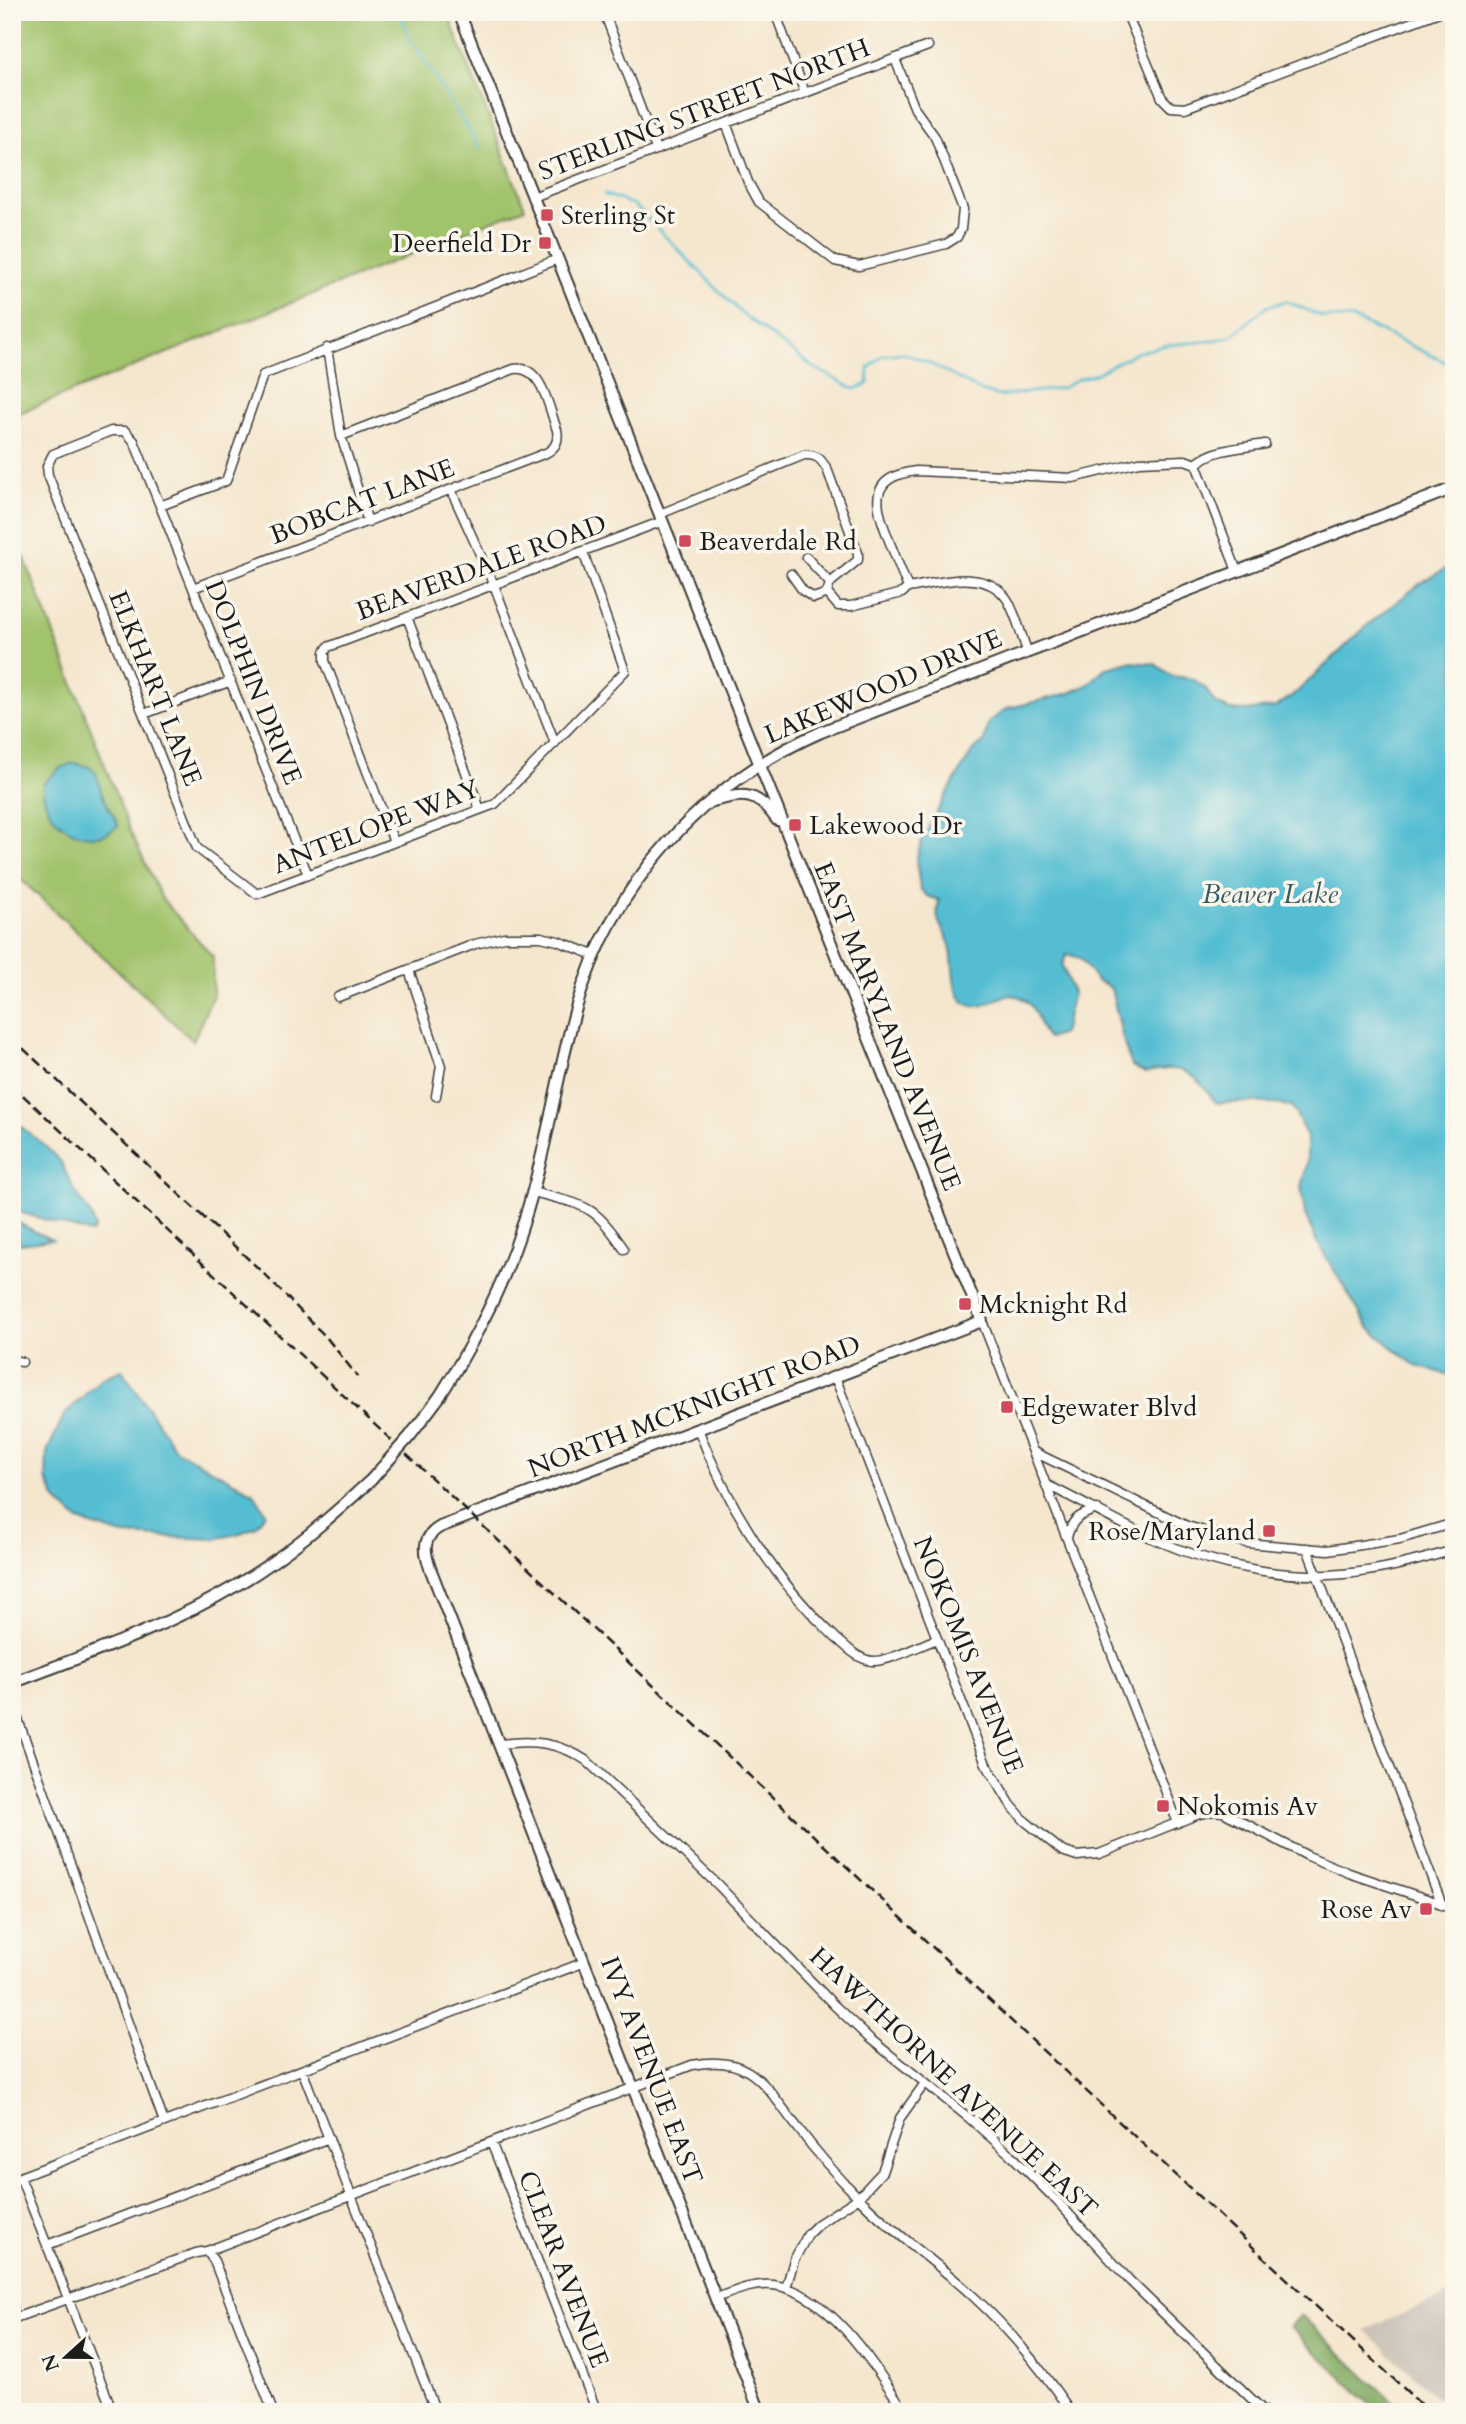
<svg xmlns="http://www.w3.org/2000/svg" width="1466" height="2424" font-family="Cardo,serif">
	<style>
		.industrial { fill: #cbc2b8 }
		.green { fill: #a1c36c; stroke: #5e7044; stroke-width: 2 }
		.forest { fill: #80a960; stroke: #4e623e; stroke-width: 2 }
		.water { fill: #55bdd2; stroke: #386c77; stroke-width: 2 }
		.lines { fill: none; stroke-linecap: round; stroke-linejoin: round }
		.stream { stroke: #55bdd2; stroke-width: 2.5 }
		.street-casing { stroke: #3d3a37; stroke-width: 11 }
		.secondary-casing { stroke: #3d3a37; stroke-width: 14 }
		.street { stroke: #fff; stroke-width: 8 }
		.secondary { stroke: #fff; stroke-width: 10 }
		.rail { stroke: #1c1c1c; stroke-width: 2.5; stroke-dasharray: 10 5; stroke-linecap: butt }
		.secondary-bridge-casing { stroke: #3d3a37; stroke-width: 14; stroke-linecap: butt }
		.secondary-bridge { stroke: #fff; stroke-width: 10 }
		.poi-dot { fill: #d1495b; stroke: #fbf7ec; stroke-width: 2.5 }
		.labels { text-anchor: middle; stroke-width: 7; stroke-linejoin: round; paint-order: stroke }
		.street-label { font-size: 26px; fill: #1c1c1c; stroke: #fbf7ec }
		.poi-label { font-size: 26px; fill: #1c1c1c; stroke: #fbf7ec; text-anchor: start }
		.water-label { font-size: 28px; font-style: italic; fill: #335c65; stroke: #fbf7ec }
	</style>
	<rect width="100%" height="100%" fill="#fbf7ec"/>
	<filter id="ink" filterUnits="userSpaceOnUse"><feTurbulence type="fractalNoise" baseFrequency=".0143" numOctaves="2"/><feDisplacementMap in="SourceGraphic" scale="14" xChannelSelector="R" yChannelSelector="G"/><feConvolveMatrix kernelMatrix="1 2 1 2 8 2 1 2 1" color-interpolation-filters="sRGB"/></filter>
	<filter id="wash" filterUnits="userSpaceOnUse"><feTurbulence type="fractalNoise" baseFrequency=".00686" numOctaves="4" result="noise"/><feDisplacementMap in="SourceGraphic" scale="28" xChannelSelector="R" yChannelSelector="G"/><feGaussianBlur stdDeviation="1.57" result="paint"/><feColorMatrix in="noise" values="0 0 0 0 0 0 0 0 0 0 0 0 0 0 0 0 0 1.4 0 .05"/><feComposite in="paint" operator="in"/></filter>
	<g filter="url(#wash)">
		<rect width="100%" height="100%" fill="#f5e6ce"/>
		<path class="industrial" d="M1454,2292V2412H1452L1365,2330Z"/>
		<path class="green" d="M12,12H447L525,208L12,416Z
			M12,526L131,833L162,899L213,957V995L193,1041L12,871Z"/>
		<path class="forest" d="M1301,2315L1403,2412H1378L1290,2327Z"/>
		<path class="water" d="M1454,564V1376L1416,1366L1369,1328L1317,1242L1305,1214L1301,1186L1307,1165V1137L1292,1106L1257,1102L1216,1103C1193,1072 1185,1063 1145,1073L1132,1066L1125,1047L1111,988L1096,980L1080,958L1067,954L1062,965L1073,993L1063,1034L1048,1039C1036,1025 1039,1006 1020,997C1001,989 987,1012 969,1005C949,996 955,961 950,945C943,923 934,928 939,900L927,896L920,889L916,860L922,840L944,799L972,752L984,742L988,723L1006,709L1070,693L1089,684L1104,669L1129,662L1155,664L1172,676L1193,679L1206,689L1215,703L1230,710L1245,711L1276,707L1297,692L1369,624L1422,582Z
			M73,763C104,768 93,773 103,796C107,806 114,815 118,826C114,829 108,834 103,835C72,842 41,815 43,784L60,768Z
			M20,1126L43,1144L61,1162L73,1188L92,1217L95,1229L91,1233L12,1210V1131Z
			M12,1220L52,1240L12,1245Z
			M122,1370L176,1450L254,1493L266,1513L255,1527L238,1534L214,1539L123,1535L79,1521L56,1500L46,1479L47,1452L64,1415L102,1378Z"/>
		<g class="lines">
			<path class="stream" d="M400,12L409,37L481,149
				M604,194L634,205L742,314L813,367L854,389L868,384L869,368L883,355L903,353L925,361L981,391L998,396L1041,391L1062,388L1078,379L1096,374L1135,353L1167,345L1210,341L1230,337L1266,307L1286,301L1323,317L1354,319L1454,366"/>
		</g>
	</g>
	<g filter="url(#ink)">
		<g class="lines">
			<defs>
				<path id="street" d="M604,12L656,149
					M775,12L805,93
					M1126,12L1162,98L1171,107L1185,108L1439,12
					M726,123L748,182L759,202L835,261L859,266L946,244L957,237L961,229L963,209L935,137L915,109L895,59
					M533,197L928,46
					M327,348L341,436L368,522
					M1196,464C1214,448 1242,448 1265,444
					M451,490L494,585L555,743
					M160,506L226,481L263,375L558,259
					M660,514L804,455C817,454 821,459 827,469L858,553V560L830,583L827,593L838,606H851L902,593L908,588
					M806,557L830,583
					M791,574L803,591L814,598L827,593
					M193,588L546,453C556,448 559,440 557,430C549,409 542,364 514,369L341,436
					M407,617L480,809
					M1027,651C1021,634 1016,614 1007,599C986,567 938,583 908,588C902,573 896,558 890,543C876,507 865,477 916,471L1073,478L1139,462L1185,460L1196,464L1237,571
					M144,714L231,681
					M394,842L325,661V652L328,647L663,521
					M308,875L134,441L125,431H111L53,454L47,466L48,475L197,848L257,894L495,804L625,671L583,552
					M409,970L441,1066L436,1096
					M338,997L475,944L504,937H541L558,941L594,955
					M533,1192C584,1206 593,1202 624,1249
					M982,1321L1178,1823
					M12,1360L22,1362
					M835,1377L986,1764L1011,1805L1025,1821L1062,1851L1077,1856L1099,1854L1199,1814L1213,1811L1223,1812L1308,1856L1349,1873L1454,1908
					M698,1429C729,1508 774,1580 836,1638C847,1647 857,1659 872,1661C889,1662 920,1645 937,1639
					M1034,1452L1187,1526L1246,1543L1328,1550L1400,1539L1454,1523
					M1047,1485C1083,1502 1119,1524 1156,1540C1218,1567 1293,1582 1360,1572C1392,1568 1423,1559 1454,1550
					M1067,1537C1072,1519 1079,1515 1097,1509
					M1307,1548L1442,1905
					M12,1703L164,2122
					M501,1744C533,1740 559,1742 587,1761L718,1885L834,2005L869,2038L969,2118L1013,2157L1057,2201L1130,2281L1265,2412
					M302,2070L436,2412
					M491,2142L597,2412
					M20,2177L113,2412
					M12,2180L585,1962
					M47,2245L329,2138
					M207,2251L214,2261L273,2412
					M786,2288L794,2260L808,2234L818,2224L858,2198L882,2172L900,2118L925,2083
					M716,2298C735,2291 753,2283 773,2285C830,2292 876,2368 905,2412
					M12,2319L196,2253L207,2251L692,2065C712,2061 732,2061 749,2072C769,2085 783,2110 798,2128C816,2152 836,2175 858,2197C894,2234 937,2262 975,2298C1012,2332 1043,2371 1071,2412"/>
				<path id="secondary" d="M459,12L982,1321L440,1527C422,1537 424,1551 430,1568L760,2412
					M713,801C744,793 757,791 777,820
					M440,1396C474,1342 504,1285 523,1224C546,1153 556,1079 576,1008C612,883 703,784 821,732L1454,488
					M12,1683C88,1654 167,1627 237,1585C286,1556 329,1519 371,1480"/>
			</defs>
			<use href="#street" class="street-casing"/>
			<use href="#secondary" class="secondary-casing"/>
			<use href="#street" class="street"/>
			<use href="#secondary" class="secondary"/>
			<path class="rail" d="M12,1038L259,1269L326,1337L358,1377
				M12,1085L1429,2412"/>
			<defs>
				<path id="secondary-bridge" d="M371,1480L410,1436L440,1396"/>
			</defs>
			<use href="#secondary-bridge" class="secondary-bridge-casing"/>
			<use href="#secondary-bridge" class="secondary-bridge"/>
		</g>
	</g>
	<g class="poi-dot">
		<rect x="540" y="208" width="14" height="14" rx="3.5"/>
		<rect x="538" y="236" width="14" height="14" rx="3.5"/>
		<rect x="678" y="534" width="14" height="14" rx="3.5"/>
		<rect x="788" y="818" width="14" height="14" rx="3.5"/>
		<rect x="958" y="1297" width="14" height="14" rx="3.5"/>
		<rect x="1000" y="1400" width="14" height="14" rx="3.5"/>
		<rect x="1262" y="1524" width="14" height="14" rx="3.5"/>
		<rect x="1156" y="1799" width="14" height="14" rx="3.5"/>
		<rect x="1419" y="1902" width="14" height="14" rx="3.5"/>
	</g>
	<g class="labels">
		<g class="street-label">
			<text transform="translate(704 109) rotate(-21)" y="9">STERLING STREET NORTH</text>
			<text transform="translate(362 501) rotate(-21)" y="9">BOBCAT LANE</text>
			<text transform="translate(481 567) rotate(-20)" y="9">BEAVERDALE ROAD</text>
			<text transform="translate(254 682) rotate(68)" y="9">DOLPHIN DRIVE</text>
			<text transform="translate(883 686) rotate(-23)" y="9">LAKEWOOD DRIVE</text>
			<text transform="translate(156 688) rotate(68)" y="9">ELKHART LANE</text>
			<text transform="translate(376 826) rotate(-21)" y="9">ANTELOPE WAY</text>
			<text transform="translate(888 1026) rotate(68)" y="9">EAST MARYLAND AVENUE</text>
			<text transform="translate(694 1406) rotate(-21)" y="9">NORTH MCKNIGHT ROAD</text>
			<text transform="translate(969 1655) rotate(68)" y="9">NOKOMIS AVENUE</text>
			<text transform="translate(652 2070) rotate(69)" y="9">IVY AVENUE EAST</text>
			<text transform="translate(954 2082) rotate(43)" y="9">HAWTHORNE AVENUE EAST</text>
			<text transform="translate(564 2269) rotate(69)" y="9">CLEAR AVENUE</text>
		</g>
		<g class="poi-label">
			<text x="561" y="224">Sterling St</text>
			<text x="531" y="252" text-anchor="end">Deerfield Dr</text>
			<text x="699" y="550">Beaverdale Rd</text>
			<text x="809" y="834">Lakewood Dr</text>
			<text x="979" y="1313">Mcknight Rd</text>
			<text x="1021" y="1416">Edgewater Blvd</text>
			<text x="1255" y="1540" text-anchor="end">Rose/Maryland</text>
			<text x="1177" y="1815">Nokomis Av</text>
			<text x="1412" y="1918" text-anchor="end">Rose Av</text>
		</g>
		<g class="water-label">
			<text x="1270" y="903">Beaver Lake</text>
		</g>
	</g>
	<rect width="1466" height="2424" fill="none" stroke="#fbf7ec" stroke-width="42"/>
	<g transform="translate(66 2357) rotate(249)" stroke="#fbf7ec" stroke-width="5" paint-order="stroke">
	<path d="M0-5L12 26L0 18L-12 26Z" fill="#1c1c1c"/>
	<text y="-10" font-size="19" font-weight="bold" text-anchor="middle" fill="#1c1c1c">N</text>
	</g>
</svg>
